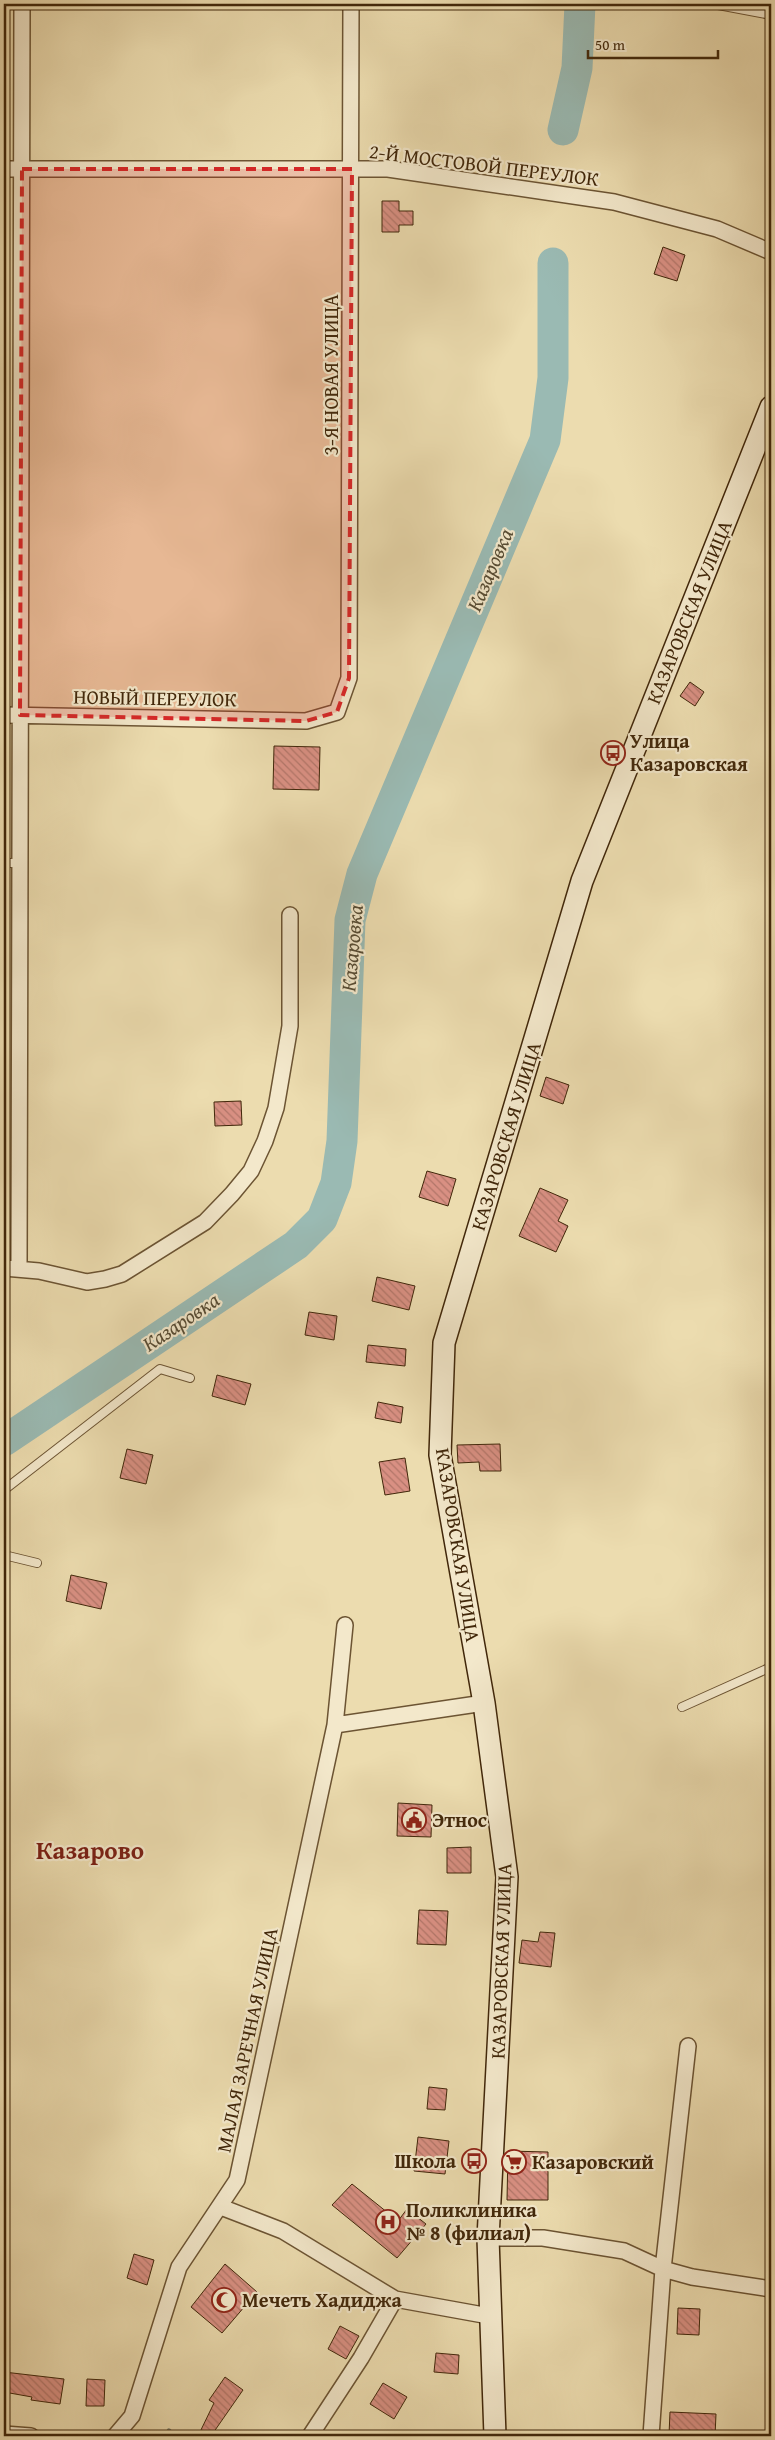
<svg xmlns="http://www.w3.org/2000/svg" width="775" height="2440" font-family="'Gentium Book Plus',serif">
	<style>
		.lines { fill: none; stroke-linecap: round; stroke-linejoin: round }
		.stream { stroke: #767f6f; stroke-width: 5 }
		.river { stroke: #9abab3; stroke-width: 31 }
		.building { fill: url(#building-back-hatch); stroke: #41270a }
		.lane-casing { stroke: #6c5433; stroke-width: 10 }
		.street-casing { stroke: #6c5433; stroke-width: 18 }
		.secondary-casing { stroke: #41270a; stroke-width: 24 }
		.lane { stroke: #f3e8cb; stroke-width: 8 }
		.street { stroke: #f3e8cb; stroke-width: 15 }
		.secondary { stroke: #f3e8cb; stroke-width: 21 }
		.marked { fill: #d62828; fill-opacity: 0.2; stroke: #d62828; stroke-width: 4; stroke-dasharray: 10 6; stroke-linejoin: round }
		.labels { text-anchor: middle; stroke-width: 4.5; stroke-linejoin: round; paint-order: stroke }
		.street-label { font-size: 20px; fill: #41270a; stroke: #f3e8cb }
		.poi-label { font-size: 20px; font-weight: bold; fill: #41270a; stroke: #f3e8cb; text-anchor: start }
		.water-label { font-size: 21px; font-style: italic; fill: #574c34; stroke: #f3e8cb }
		.district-label { font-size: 25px; font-weight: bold; fill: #7a1f14; stroke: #f3e8cb }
	</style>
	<defs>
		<pattern id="building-back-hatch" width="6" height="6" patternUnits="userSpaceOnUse" patternTransform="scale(1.25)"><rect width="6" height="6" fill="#d99083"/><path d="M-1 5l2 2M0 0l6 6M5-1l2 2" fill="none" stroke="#b27669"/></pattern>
	</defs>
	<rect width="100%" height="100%" fill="#ecdcaf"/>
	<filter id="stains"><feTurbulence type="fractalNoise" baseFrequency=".004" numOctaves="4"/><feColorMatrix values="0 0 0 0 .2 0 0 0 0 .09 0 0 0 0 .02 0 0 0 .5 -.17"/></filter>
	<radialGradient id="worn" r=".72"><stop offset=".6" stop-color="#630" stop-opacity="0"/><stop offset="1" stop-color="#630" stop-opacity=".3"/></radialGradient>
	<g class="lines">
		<path class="stream" d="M166,2436L169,2431"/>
		<path class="river" d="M563,130L577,68L580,4
			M4,1441L296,1245L322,1219L336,1183L342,1141L350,920L362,874L545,440L553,378V263"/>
	</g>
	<path class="building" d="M382,201H399V211H413V225H399V232H382Z
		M663,247L685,255L677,281L654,274Z
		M690,682L704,692L695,706L680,696Z
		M274,746L320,747L319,790L273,789Z
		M546,1077L569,1085L563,1104L540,1096Z
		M241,1101L242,1125L215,1126L214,1102Z
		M427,1171L456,1179L448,1206L419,1197Z
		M540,1188L568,1200L558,1221L568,1226L556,1252L519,1236Z
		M377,1277L415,1286L409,1310L372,1301Z
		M309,1312L337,1316L334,1340L305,1335Z
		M368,1345L406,1349L405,1366L366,1362Z
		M217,1375L251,1384L245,1405L212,1396Z
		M378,1402L403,1407L401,1423L375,1418Z
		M500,1444L501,1471H480L479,1462L458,1463L457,1445Z
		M127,1449L153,1455L146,1484L120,1478Z
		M405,1458L410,1491L385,1495L379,1462Z
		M71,1575L107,1583L101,1609L66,1601Z
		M398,1803L432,1805L431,1837L397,1836Z
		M471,1847V1873H447V1848Z
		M419,1910L448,1911L446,1945L417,1944Z
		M540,1932L555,1933L551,1967L519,1963L522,1940L538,1942Z
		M429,2087L447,2089L445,2110L427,2109Z
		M418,2137L449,2141L445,2174L414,2171Z
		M508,2151L548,2152V2200H507Z
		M352,2184L398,2221L407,2209L426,2224L397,2258L332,2205Z
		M134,2254L154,2260L147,2285L127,2278Z
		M225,2264L257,2292L222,2333L191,2307Z
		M678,2308L700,2309L699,2335L677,2334Z
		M340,2326L359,2336L346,2359L328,2349Z
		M436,2353L459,2355L458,2374L434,2372Z
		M4,2372L64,2379L60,2404L31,2400L32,2397L4,2392Z
		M225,2377L243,2390L211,2436H198L214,2403L209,2400Z
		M87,2379L105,2380L104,2406H86Z
		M383,2383L407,2397L394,2419L370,2404Z
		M670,2412L716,2414L715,2436L669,2435Z"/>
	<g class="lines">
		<defs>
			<path id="lane" d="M713,4L771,15
				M4,863H20
				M4,1490L160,1369L190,1378
				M4,1555L37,1563
				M682,1707L771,1667"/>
			<path id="street" d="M4,169H388L614,202L717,229L771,252
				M4,715L306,721L337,712L349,678L351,4
				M4,1268L39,1271L87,1282L105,1279L122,1274L205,1222L232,1194L251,1171L265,1141L276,1108L290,1026V915
				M19,1268L22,4
				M335,1725L484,1703
				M221,2207L283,2231L395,2299L489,2316
				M488,2238H543L624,2251L663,2269L692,2277L771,2289
				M4,2434L31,2436
				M115,2436L132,2416L179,2267L237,2180L335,1725L345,1625
				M310,2436L361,2358L395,2299
				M651,2436L663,2269L688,2046"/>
			<path id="secondary" d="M495,2436L488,2238L507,1877L484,1703L440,1455L444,1343L582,881L771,407"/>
		</defs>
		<use href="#lane" class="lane-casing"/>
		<use href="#street" class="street-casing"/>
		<use href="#secondary" class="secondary-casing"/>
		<use href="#lane" class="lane"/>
		<use href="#street" class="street"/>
		<use href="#secondary" class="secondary"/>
	</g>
	<path class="marked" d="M22,169H352L349,678L337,712L306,721L20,715Z"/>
	<defs>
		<symbol id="bus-ring" viewBox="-11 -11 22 22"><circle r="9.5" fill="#f3e8cb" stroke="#8f2418" stroke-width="1.5"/><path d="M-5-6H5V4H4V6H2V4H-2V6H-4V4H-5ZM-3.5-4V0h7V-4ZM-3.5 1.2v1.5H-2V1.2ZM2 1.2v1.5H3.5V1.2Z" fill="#8f2418"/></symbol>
		<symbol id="civic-ring" viewBox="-11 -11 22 22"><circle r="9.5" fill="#f3e8cb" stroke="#8f2418" stroke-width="1.5"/><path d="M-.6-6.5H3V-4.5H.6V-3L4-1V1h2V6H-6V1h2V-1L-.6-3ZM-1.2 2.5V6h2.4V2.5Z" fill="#8f2418"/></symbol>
		<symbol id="supermarket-ring" viewBox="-11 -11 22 22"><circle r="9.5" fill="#f3e8cb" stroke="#8f2418" stroke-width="1.5"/><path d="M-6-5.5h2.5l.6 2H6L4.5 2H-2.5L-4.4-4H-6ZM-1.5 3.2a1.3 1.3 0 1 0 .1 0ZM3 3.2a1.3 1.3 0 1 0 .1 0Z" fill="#8f2418"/></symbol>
		<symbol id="hospital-ring" viewBox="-11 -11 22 22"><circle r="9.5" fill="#f3e8cb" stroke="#8f2418" stroke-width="1.5"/><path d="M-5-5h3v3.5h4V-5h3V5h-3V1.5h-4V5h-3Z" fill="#8f2418"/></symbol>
		<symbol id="mosque-ring" viewBox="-11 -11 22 22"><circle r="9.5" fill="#f3e8cb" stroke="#8f2418" stroke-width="1.5"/><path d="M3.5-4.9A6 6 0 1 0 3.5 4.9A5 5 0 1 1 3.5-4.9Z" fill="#8f2418"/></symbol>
	</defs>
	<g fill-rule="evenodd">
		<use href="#bus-ring" x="599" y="739" width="28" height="28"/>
		<use href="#civic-ring" x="400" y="1806" width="28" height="28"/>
		<use href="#bus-ring" x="460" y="2147" width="28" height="28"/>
		<use href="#supermarket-ring" x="500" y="2148" width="28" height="28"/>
		<use href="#hospital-ring" x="374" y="2208" width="28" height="28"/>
		<use href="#mosque-ring" x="210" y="2286" width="28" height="28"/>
	</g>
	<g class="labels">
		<g class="street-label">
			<text transform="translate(484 165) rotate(7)" y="7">2-Й МОСТОВОЙ ПЕРЕУЛОК</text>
			<text transform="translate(331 375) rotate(-90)" y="7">3-Я НОВАЯ УЛИЦА</text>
			<text transform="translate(689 612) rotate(-68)" y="7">КАЗАРОВСКАЯ УЛИЦА</text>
			<text transform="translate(155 698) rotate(1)" y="7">НОВЫЙ ПЕРЕУЛОК</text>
			<text transform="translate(506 1136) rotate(-73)" y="7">КАЗАРОВСКАЯ УЛИЦА</text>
			<text transform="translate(458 1545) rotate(81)" y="7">КАЗАРОВСКАЯ УЛИЦА</text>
			<text transform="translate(501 1961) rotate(-88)" y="7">КАЗАРОВСКАЯ УЛИЦА</text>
			<text transform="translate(247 2040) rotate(-78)" y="7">МАЛАЯ ЗАРЕЧНАЯ УЛИЦА</text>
		</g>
		<g class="poi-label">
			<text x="630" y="748">Улица<tspan x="630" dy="23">Казаровская</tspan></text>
			<text x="432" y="1827">Этнос</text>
			<text x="456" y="2168" text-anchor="end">Школа</text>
			<text x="532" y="2169">Казаровский</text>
			<text x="406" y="2217">Поликлиника<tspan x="406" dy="23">№ 8 (филиал)</tspan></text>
			<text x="242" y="2307">Мечеть Хадиджа</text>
		</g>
		<g class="water-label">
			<text transform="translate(490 570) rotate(-67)" y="7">Казаровка</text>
			<text transform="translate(352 948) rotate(-85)" y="7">Казаровка</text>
			<text transform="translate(181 1322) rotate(-34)" y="7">Казаровка</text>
		</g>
		<g class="district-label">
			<text x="90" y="1859">Казарово</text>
		</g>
	</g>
	<rect width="775" height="2440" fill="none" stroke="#ecdcaf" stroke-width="20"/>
	<rect x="5" y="5" width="765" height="2430" fill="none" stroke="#41270a" stroke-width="2.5"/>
	<rect x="10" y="10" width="755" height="2420" fill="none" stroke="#41270a"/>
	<path d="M588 50v8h130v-8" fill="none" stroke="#41270a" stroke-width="2.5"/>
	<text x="595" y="50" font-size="15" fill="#41270a" stroke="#f3e8cb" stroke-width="4" paint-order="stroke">50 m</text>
	<rect width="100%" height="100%" filter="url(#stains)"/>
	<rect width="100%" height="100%" fill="url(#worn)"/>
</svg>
